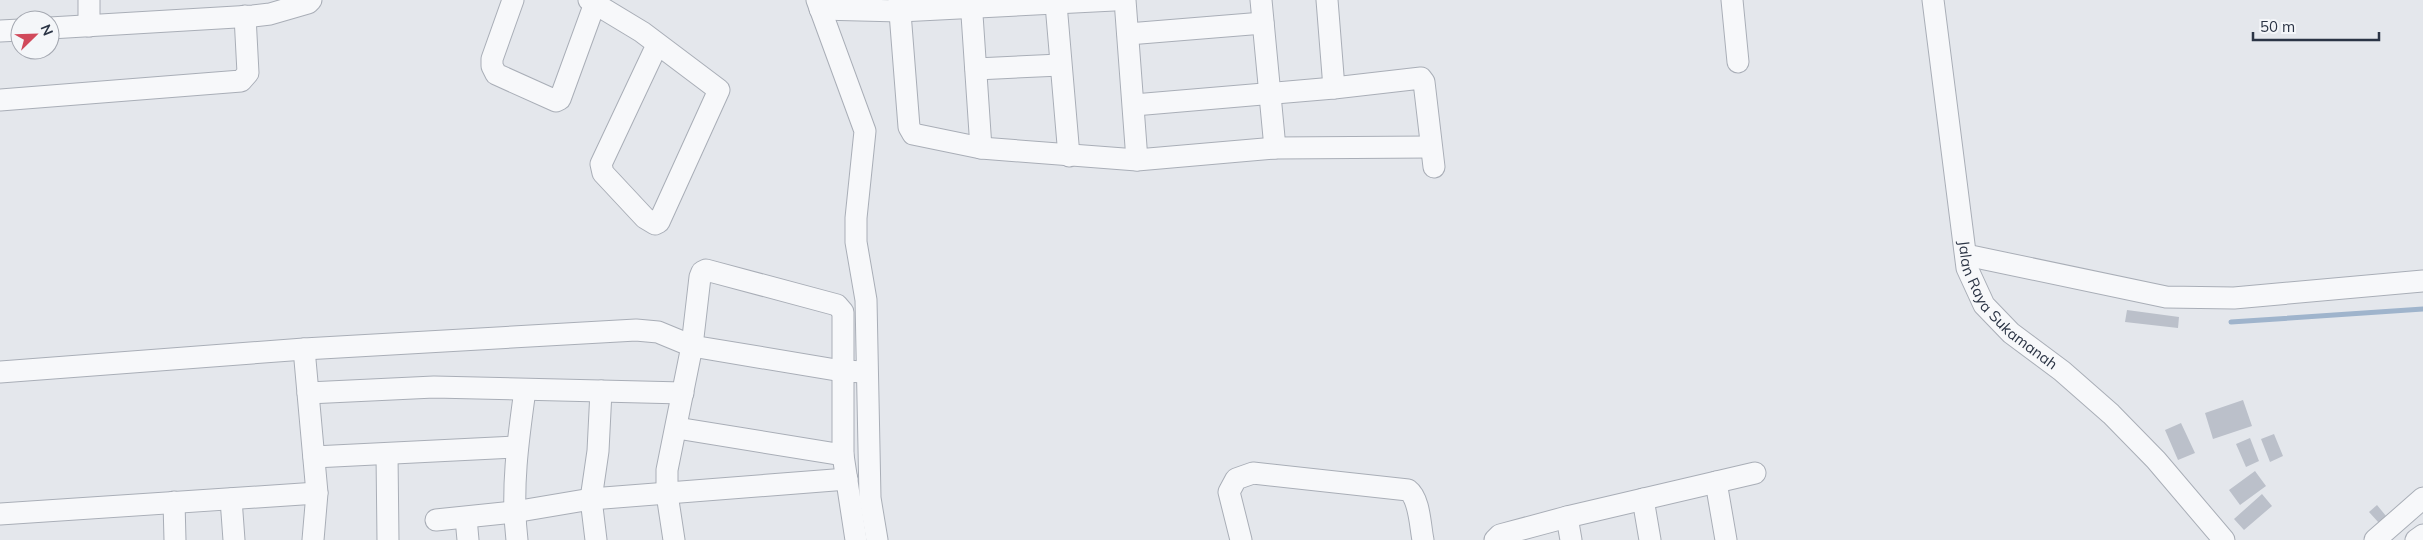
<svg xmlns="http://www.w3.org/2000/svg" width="2423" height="540" font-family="Mulish,sans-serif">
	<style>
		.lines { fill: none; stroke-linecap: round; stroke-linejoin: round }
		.stream { stroke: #9fb4cc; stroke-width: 5 }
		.building { fill: #bbc0ca }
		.minor-casing { stroke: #a9aeb7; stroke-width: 23 }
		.minor { stroke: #f7f8fa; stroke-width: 21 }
		.labels { text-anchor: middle; stroke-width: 4.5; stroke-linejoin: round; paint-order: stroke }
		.street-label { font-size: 15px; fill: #2b3445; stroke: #f4f6f9 }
	</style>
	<rect width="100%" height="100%" fill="#e4e7ec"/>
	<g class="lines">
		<path class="stream" d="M2231,322L2423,309"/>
	</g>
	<path class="building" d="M2127,310L2179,317L2178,328L2125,322Z
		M2243,400L2252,426L2213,439L2205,413Z
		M2181,423L2195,453L2178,460L2165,430Z
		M2274,434L2283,456L2270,462L2261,439Z
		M2250,438L2259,461L2246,467L2236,444Z
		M2255,471L2266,486L2240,505L2229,490Z
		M2262,494L2272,506L2244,530L2234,519Z
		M2377,505L2386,516L2379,523L2369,512Z"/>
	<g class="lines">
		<defs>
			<g id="minor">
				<path d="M513,0L492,59V66L496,74L556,101L560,99L595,3"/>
				<path d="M589,0L642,32L719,90L659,222L655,224L645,218L603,173L601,164L657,45"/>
				<path d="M817,0L865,131L856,218V242L866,300L870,498L877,540"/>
				<path d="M899,0L909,127L913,134L981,148L1137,160L1275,148L1431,147"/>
				<path d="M971,0L981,148"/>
				<path d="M1125,0L1137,160"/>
				<path d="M1261,0L1275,148"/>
				<path d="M1327,0L1334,88"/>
				<path d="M1732,0L1738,62"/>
				<path id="s1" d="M1933,0L1967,268L1984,305L2011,333L2062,371L2111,414L2156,460L2224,540"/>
				<path d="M1056,4L1069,156"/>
				<path d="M820,9L900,11L1114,0"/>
				<path d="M89,26V0"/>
				<path d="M50,28L253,16L270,14L308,3L311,0"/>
				<path d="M0,31L20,30"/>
				<path d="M1128,34L1263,23"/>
				<path d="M976,69L1060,65"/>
				<path d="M0,100L241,81L248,73L245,16"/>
				<path d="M1134,105L1334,88L1421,78L1424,82L1434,167"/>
				<path d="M1966,255L2166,297L2234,298L2423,281"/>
				<path d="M304,349L317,493L313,540"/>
				<path d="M0,372L304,349L636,330L658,332L692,346L842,371L866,372"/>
				<path d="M308,393L434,387L683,393"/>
				<path d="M677,428L843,455"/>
				<path d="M387,454L388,540"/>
				<path d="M314,457L517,447"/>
				<path d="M1716,482L1726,540"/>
				<path d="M231,499L234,540"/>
				<path d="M1643,499L1650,540"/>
				<path d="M174,502L175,540"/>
				<path d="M0,514L317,493"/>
				<path d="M466,518L468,540"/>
				<path d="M436,520L514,512L591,499L847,479"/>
				<path d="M517,540C511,490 518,440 525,390"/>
				<path d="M596,540L591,499L598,451L601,391"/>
				<path d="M674,540L667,494V470L692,346L700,277L702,272L706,270L837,305L843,312V455L856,540"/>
				<path d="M1241,540L1229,492L1236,479L1253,473L1408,490C1420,499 1420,526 1423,540"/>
				<path d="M1495,540L1500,535L1567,517"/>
				<path d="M1571,540L1567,517L1755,473"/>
				<path d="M2375,540L2423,498"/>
				<path d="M2416,540L2423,535"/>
			</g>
		</defs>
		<use href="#minor" class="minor-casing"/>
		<use href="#minor" class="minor"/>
	</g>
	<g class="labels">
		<g class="street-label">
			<text dy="5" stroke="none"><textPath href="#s1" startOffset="324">Jalan Raya Sukamanah</textPath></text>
		</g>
	</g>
	<g transform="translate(35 35) rotate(67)"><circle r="24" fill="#f4f6f9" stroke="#a4a8b1"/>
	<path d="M0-4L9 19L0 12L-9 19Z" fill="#d1495b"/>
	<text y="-8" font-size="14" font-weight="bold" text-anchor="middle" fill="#2b3445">N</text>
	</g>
	<path d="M2253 32v8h126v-8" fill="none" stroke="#2b3445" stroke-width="2.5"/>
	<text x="2260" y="32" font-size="15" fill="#2b3445" stroke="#f4f6f9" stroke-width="4" paint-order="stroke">50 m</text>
</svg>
